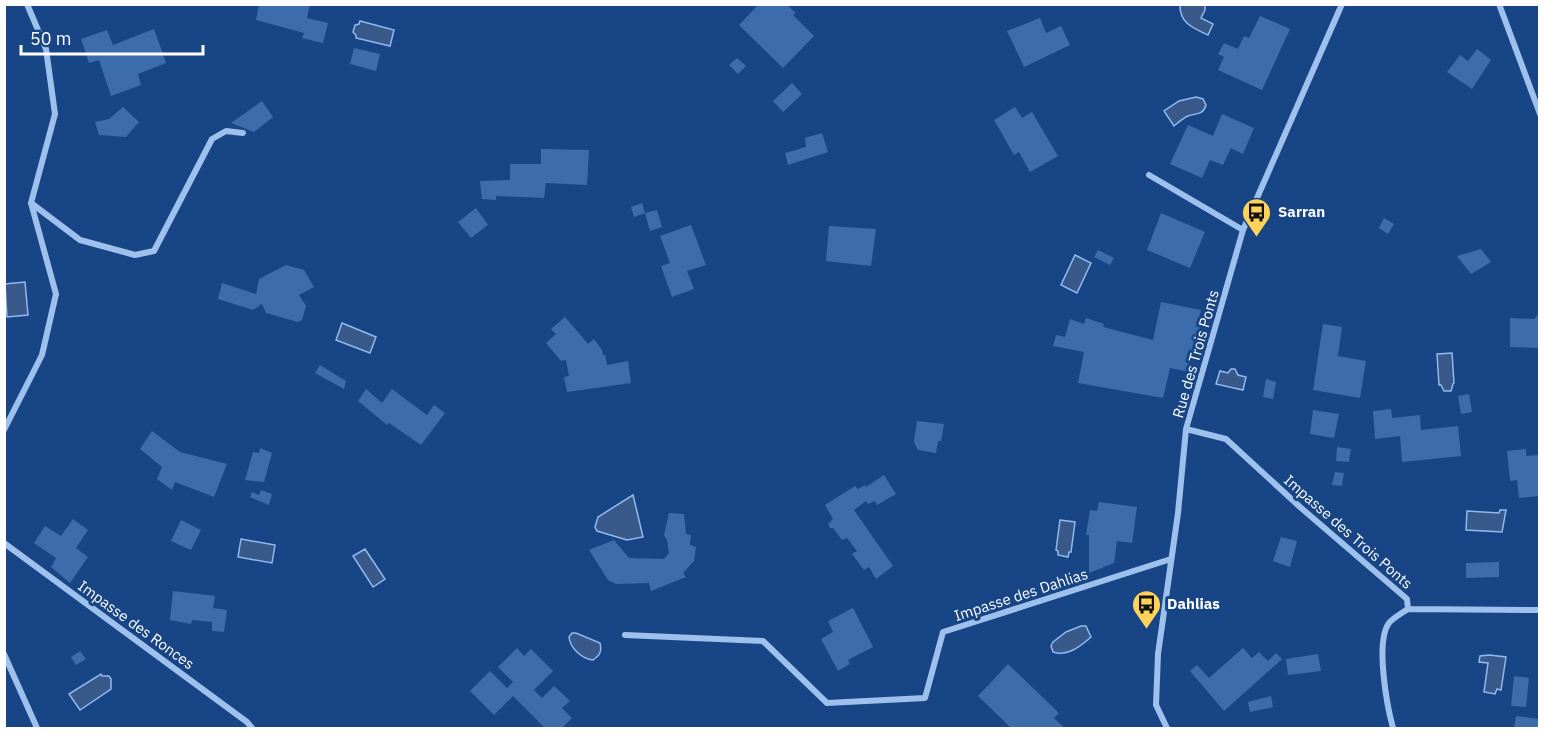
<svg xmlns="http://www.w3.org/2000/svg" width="1544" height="733" font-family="'IBM Plex Sans',sans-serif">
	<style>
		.water { fill: #385989; stroke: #90baef; stroke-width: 1.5 }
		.building { fill: #3d6cad }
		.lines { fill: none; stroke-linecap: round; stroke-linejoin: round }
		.street { stroke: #9ec0ed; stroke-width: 6 }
		.labels { text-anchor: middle; stroke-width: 6; stroke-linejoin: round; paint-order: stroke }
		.poi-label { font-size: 15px; font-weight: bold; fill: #fff; stroke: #184585; text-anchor: start }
		.street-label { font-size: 15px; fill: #fff; stroke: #184585 }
	</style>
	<rect width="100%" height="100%" fill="#184585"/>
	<path class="water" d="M1180,4L1205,5V10L1201,18L1213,24L1208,35C1193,28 1179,23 1180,4Z
		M360,21L394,30L390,46L356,38V35L353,32L355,25L359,24Z
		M1196,97L1203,99L1206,105C1203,115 1197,113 1188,116C1183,118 1179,122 1174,126L1164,111L1179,101Z
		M1075,255L1091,263L1077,293L1061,285Z
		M25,282L28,315L7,317L5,284Z
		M342,323L376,337L370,353L336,340Z
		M1452,353L1454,383L1453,384L1451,391H1444L1441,385H1439L1437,354Z
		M1231,369H1235L1238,375L1246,377L1243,390L1216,384L1220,371L1228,373Z
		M633,495L643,537L627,540L597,531L595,527L598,517Z
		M1500,510H1506L1502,532L1466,530L1467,511L1499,513Z
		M1060,520L1075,522L1071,552H1069L1068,557L1058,555V551L1056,550Z
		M241,539L275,545L272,563L238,557Z
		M365,549L385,579L373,587L353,556Z
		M1081,626H1086L1091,637C1081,646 1067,657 1053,652L1051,646L1053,642L1066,632Z
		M572,633H576L600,643C602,652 600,655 593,660C582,659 570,648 569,637Z
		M1489,655L1506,657L1501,690L1497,689L1495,694L1484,692L1488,663L1479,662L1480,656Z
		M101,674L102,676H109L111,679V689L80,710L69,694Z"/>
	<path class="building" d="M259,4H310L307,18L328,23L323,43L302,38L304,33L256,20Z
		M759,4H786L796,13L793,15L814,36L783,68L739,25Z
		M1260,16L1290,29L1262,90L1218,70L1224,57L1218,54L1224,43L1238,49L1244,36L1249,38Z
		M1040,18L1046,33L1061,26L1070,45L1024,67L1007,31Z
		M154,29L166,63L138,74L141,85L111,96L99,60L89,63L81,39L107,30L113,45Z
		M354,48L380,54L376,71L350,64Z
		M1477,49L1491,60L1472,89L1447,72L1460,55L1468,61Z
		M737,58L746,66L738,74L729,65Z
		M792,83L802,94L783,112L773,101Z
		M262,101L273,117L254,132L231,123Z
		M123,107L139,122L126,137L99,135L95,122L109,119Z
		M1015,107L1022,118L1032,112L1058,156L1030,172L1019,152L1014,155L994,120Z
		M1222,114L1254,128L1243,154L1231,148L1223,165L1210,160L1202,178L1170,164L1188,125L1213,136Z
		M822,133L828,152L788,165L785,153L806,147L805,138Z
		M541,149L589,150L587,185L546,183L544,198L496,196V200L482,199L480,181L510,180V164H541Z
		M642,203L645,213L657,210L662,227L650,231L645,213L634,217L631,207Z
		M476,208L488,225L471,238L458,222Z
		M1161,213L1205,232L1190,268L1147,250Z
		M1384,218L1394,224L1388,234L1379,228Z
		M691,225L706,265L687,271L694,289L672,297L661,266L670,263L660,236Z
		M829,226L876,229L871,266L826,261Z
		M1481,249L1491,262L1471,274L1457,256Z
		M1098,250L1114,258L1110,265L1094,257Z
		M286,265L304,270L314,287L299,295L306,306L302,320L298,322L266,313L262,304L253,310L218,299L222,283L256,294L259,279Z
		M1161,302L1201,310L1198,324L1201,325L1190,372L1170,368L1163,398L1078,383L1084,352L1053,346L1056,335L1065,337L1070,319L1084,324L1086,318L1104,324L1103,327L1153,340Z
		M1539,313V348L1510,347V318L1534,319Z
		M565,317L588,344L594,339L602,350L603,355H605L607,365L628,361L631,383L567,392L564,377L569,376L566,360L561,361L546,343L556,334L551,329Z
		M1323,324L1342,327L1338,356L1366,361L1360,398L1313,390Z
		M320,365L346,381L344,389L315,373Z
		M1266,379L1276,382L1273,399L1263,397Z
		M366,389L382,403L392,389L427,415L434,405L445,413L421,445L389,423L387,425L358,401Z
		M1469,394L1472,412L1461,414L1458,396Z
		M1391,409L1392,418L1420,415L1421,430L1458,426L1461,456L1402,462L1400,436L1375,439L1373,411Z
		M1313,410L1339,414L1334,438L1310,434Z
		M917,421L944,424L941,441H938L936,453L918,450L914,442Z
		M152,431L180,452L227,464L214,497L175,482L172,490L157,479L162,467L140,449Z
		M1337,447L1351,449L1349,462L1336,461Z
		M260,448L272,453L264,482L245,480L253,452L259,453Z
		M1526,449V456L1539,455V496L1519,498L1517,480L1510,481L1507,451Z
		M1335,472L1344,473L1342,486L1332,485Z
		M884,475L896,494L877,505L875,501L868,504L866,501L854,510L893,566L876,579L869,567L864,570L852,554L857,551L847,538L842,540L833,528H830L828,524L833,519L825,505L855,486L858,489L865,485L866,487Z
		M261,490L272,494L269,505L250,497L252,492L259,495Z
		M1099,502L1137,507L1132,543L1117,541L1114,563L1089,573V535H1086L1090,510L1097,511Z
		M669,513L684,514L686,534L691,535L690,545L696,547L694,561L683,573L686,577L651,591L649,583L616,584L608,580L589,550L614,540L629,558L664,559L669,553L667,540L664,535Z
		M73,519L88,530L76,548L88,557L70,583L51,567L56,558L34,543L45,526L61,536Z
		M181,520L201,530L191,550L171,541Z
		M1281,537L1297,541L1290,567L1273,561Z
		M1499,562V577L1466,578V563Z
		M173,591L215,596L213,608L227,610L224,632L212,631V622L192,620L191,624L170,620Z
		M853,608L873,647L848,660L850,664L838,671L821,639L833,632L828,621Z
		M517,648L524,656L531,649L553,671L534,690L542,698L554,686L570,701L562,708L572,718L562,728H542L544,727L513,696L494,715L470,691L490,671L507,688L513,682L498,667Z
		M1243,648L1252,658L1259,652L1268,661L1276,653L1282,659L1224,711L1190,671L1197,665L1209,678Z
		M80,651L86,659L76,665L71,657Z
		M1318,654L1321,671L1288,675L1286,659Z
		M1008,664L1059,713L1054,718L1064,728H1011L978,696Z
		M1514,676L1529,678L1526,707L1511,706Z
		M1271,696L1273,707L1250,712L1248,702Z
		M1516,716L1539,719V728H1514Z"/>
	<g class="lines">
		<path class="street" d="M1499,4L1540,114
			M1149,175L1243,230
			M31,203L80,240L135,255L154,251L212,139L226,131L243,133
			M1186,429L1226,439L1300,507L1407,599L1408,609C1402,613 1393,618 1389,623C1375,642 1387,706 1393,728
			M4,430L42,355L56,294L31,203L55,114L46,49L27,4
			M4,543L247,722L252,728
			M1408,609L1540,610
			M625,635L763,641L827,703L925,698L943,632L1171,559
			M4,654L37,728
			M1167,728L1156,705L1158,654L1178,513L1186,429L1243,230L1342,4"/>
	</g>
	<defs>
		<symbol id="bus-pin" viewBox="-11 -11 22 30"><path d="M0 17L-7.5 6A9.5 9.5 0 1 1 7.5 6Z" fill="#ffd359" stroke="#184585"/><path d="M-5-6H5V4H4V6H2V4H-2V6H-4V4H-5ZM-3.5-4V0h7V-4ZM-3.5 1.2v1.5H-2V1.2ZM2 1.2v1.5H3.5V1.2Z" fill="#111"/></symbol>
	</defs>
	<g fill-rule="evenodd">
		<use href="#bus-pin" x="1240" y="196" width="33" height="45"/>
		<use href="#bus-pin" x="1130" y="588" width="33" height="45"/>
	</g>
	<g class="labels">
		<g class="poi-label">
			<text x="1278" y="217">Sarran</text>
			<text x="1167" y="609">Dahlias</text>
		</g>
		<g class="street-label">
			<text transform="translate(1196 354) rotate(-74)" y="5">Rue des Trois Ponts</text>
			<text transform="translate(1348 532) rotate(41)" y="5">Impasse des Trois Ponts</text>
			<text transform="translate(1021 595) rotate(-18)" y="5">Impasse des Dahlias</text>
			<text transform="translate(136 625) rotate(36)" y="5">Impasse des Ronces</text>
		</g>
	</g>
	<rect width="1544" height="733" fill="none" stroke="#ffffff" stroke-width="12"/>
	<path d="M21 45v9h182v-9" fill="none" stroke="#ffffff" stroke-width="3"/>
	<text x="30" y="45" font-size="18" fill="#ffffff" stroke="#184585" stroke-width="4.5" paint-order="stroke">50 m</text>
</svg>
